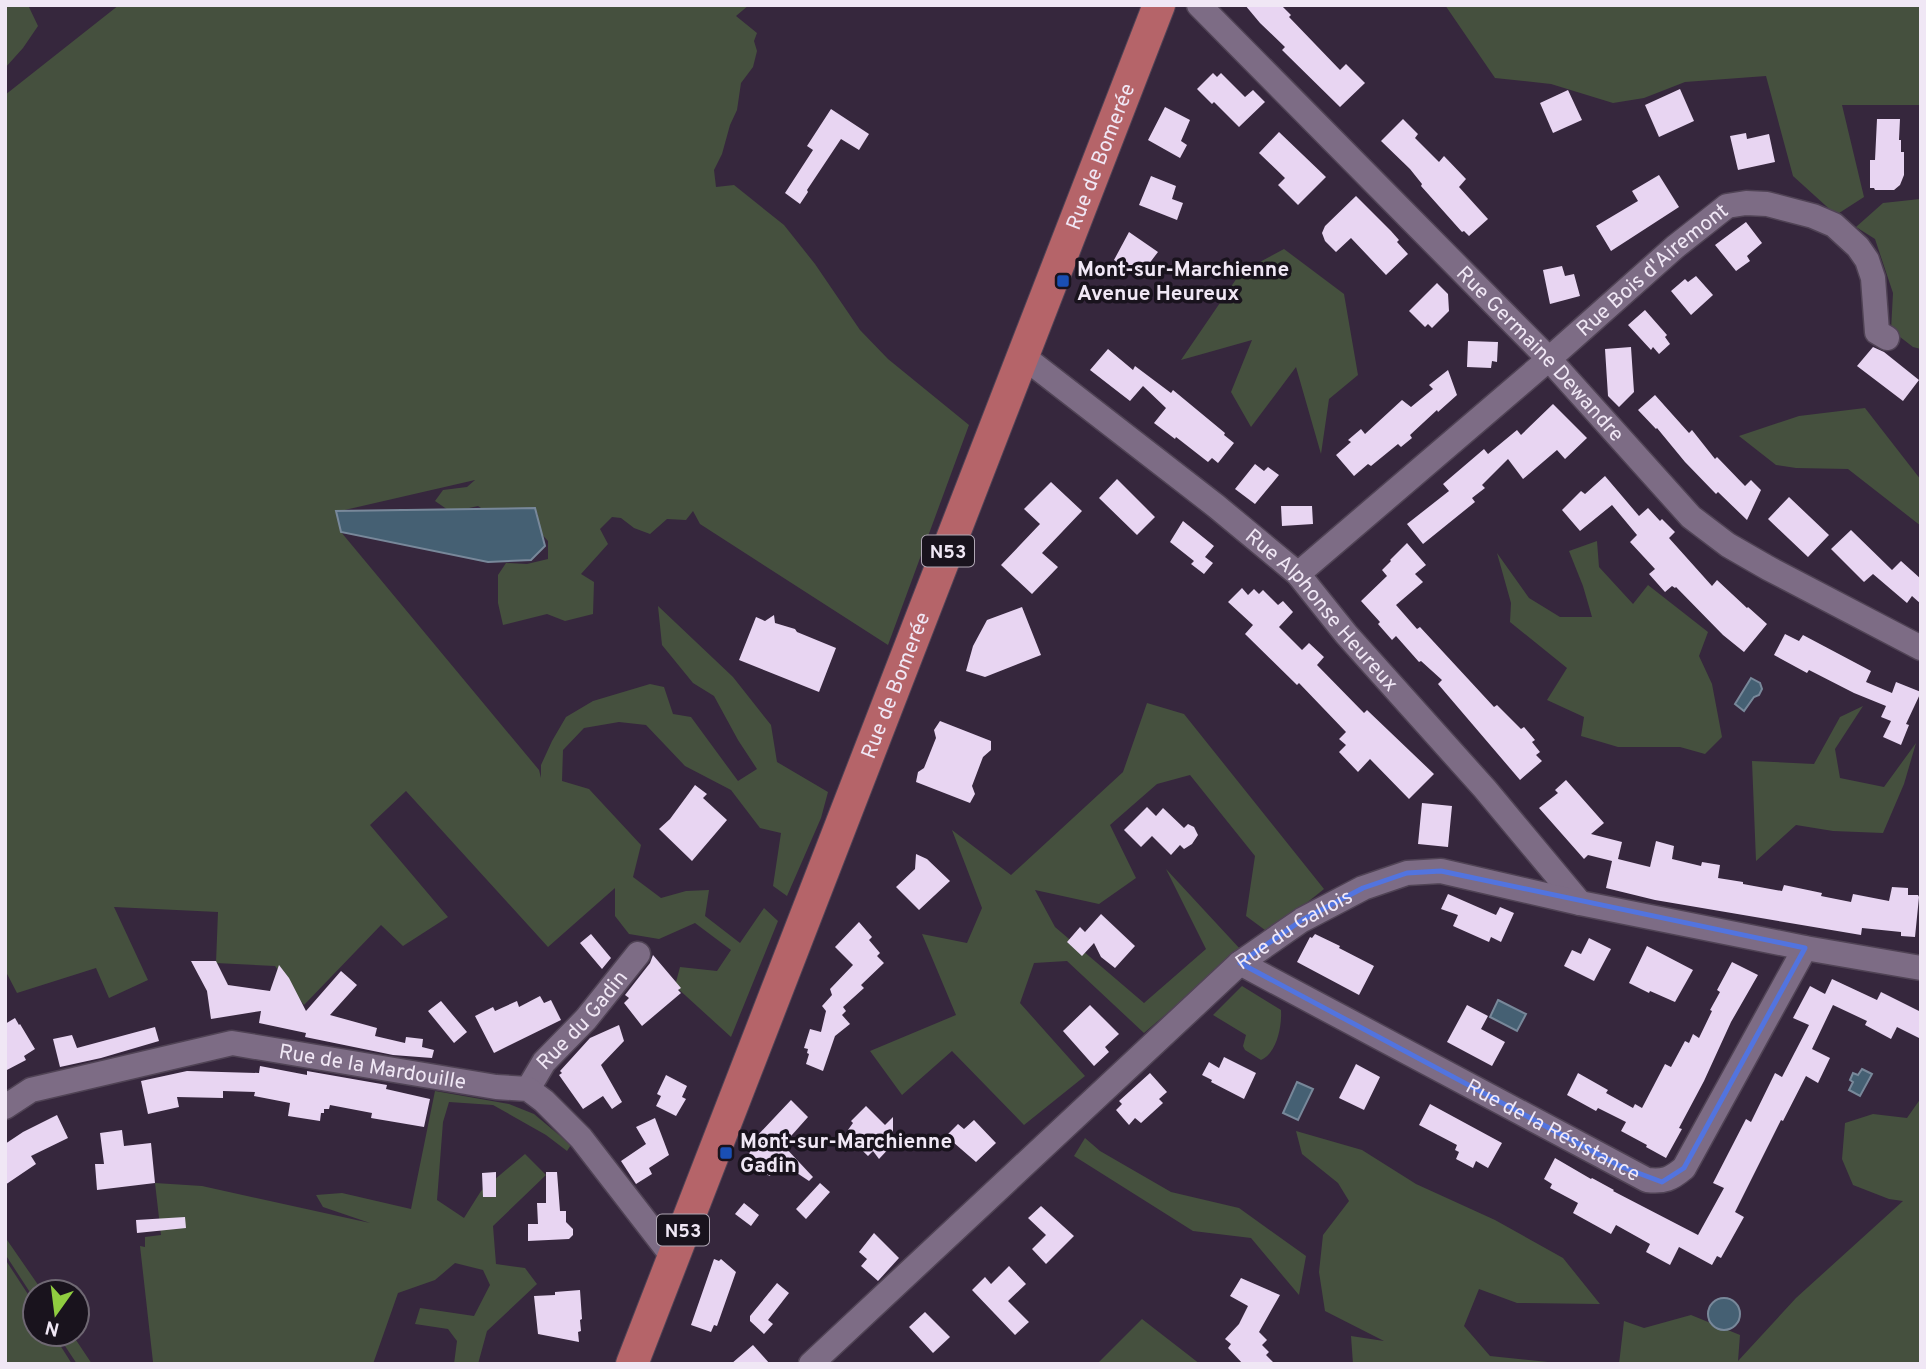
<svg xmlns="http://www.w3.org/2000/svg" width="1926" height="1369" font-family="Overpass,sans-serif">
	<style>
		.green { fill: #45503e }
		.water { fill: #456073; stroke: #78889a; stroke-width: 2 }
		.building { fill: #e8d5f2 }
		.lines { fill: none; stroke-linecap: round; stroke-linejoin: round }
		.minor-casing { stroke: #504355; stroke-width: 27 }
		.major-casing { stroke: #504355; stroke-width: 34 }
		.minor { stroke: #7d6c85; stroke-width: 24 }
		.major { stroke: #b56469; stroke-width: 32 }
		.marked { fill: none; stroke: #5274df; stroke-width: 5; stroke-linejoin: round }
		.transit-dot { fill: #1a4fb4; stroke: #19131d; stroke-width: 2.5 }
		.labels { text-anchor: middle; stroke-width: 7; stroke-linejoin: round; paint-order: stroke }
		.shield { fill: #19131d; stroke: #b0a7b4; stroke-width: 2 }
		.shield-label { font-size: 19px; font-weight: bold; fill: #f0e7f5 }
		.street-label { font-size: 21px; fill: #f0e7f5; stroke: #19131d }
		.poi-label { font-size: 21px; font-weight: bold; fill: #f0e7f5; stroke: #19131d; text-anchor: start }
	</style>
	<rect width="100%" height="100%" fill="#36273d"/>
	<path class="green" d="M5,5H28L38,26L23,48L5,68Z
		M119,5H749L736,16L757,33L754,41L757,51L753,67L741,83L737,110L730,125L722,154L714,170L716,187L734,185L784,225L815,264L860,330L888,359L969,425L888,645L700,524L693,511L686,520L667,519L650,534L634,528L621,518L612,517L600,529L608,544L581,574L594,582L593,614L565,621L547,614L503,625L498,603V575L506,563L527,564L548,559V541L536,528L538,514L527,508L487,512L478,506L451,512L435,501L443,490L467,487L475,480L336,512L341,532L539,770L541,778V765L552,741L566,717L593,701L650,684L664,687L673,714L691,717L738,781L757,769L738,740L714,696L693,683L662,645L658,606L733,677L771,725L777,762L828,792L821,818L787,896L773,886L781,833L760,828L731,790L685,766L646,725L619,722L584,728L563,750L562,781L589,789L641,845L633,877L661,898L686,891L709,890L705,916L740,943L764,908L778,921L731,1037L675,986L680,967L717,971L731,950L695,923L659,939L629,934L615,916V888L548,947L406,791L370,825L448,917L403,946L381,925L304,1005L275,966L216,963L218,912L114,907L148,980L109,998L96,968L17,993L5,970V95Z
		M1445,5H1921V105H1842L1864,197L1836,215L1793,176L1766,76L1685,82L1644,98L1613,103L1551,84L1495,78Z
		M1921,197V349L1913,347L1891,330L1893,293L1875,239L1856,227L1883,203L1920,199Z
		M1284,249L1344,294L1358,375L1329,399L1321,454L1296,367L1251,427L1231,392L1252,340L1181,360L1241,272Z
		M1865,408L1921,480V526L1848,469L1796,468L1776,465L1739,436L1799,416Z
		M1597,541L1599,567L1633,604L1648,585L1708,632L1699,656L1712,684L1722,737L1705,754L1680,747H1618L1581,736L1584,717L1547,700L1567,668L1510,622L1511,603L1497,553L1529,598L1560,617H1592L1583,586L1569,551Z
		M1147,703L1184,714L1324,889L1269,933L1246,916L1255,856L1190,775L1157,784L1110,825L1136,878L1099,904L1035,890L1055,927L1144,1003L1206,949L1166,869L1241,950L1144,1033L1067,961L1034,963L1020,1003L1085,1076L1024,1125L952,1051L902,1095L870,1051L956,1015L922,934L967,943L982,908L952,830L1011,875L1123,772Z
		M1863,706L1835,749L1840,778L1884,787L1916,743L1904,784L1883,833L1833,831L1796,825L1756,861L1752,761L1814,764L1840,717Z
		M1242,986L1281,1010C1282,1026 1277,1053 1261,1060L1245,1050L1243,1046L1246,1035L1213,1015Z
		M435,1091L509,1104L534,1114L571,1145L567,1151L546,1135L493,1105L449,1102L443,1122L437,1200L464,1218L481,1191L525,1154L546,1175L493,1226L496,1264L525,1268L537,1284L487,1331L478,1364H454L457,1341L448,1329L415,1324L420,1308L474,1316L490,1285L483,1270L455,1263L435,1280L398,1293L373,1364H150L153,1362L140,1246L145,1247V1237L161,1235L155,1183L202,1186L370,1223L323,1207L316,1195L342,1193L411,1209Z
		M1921,1098V1364H1619L1624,1321L1644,1328L1691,1315L1740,1335L1738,1361L1796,1298L1903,1201L1889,1199L1853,1185L1842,1159L1845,1123L1873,1114L1907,1118Z
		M1296,1131L1362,1150L1416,1184L1495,1220L1563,1258L1600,1304L1517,1303L1479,1289L1464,1326L1490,1356L1567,1364H1353L1351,1336L1384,1341L1325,1311L1319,1272L1323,1235L1349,1201L1338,1183L1302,1154Z
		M1085,1138L1100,1151L1171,1192L1239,1208L1306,1256L1299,1295L1251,1238L1193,1231L1074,1156Z
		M5,1237L43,1292H35V1300L5,1254Z
		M5,1259L35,1305V1334H53L72,1364H5Z
		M1142,1319L1200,1364H1097Z
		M57,1334H72L92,1364H77Z"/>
	<path class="water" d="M535,508L545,546L531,560L488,562L341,532L336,511Z
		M1751,678L1760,683L1762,689L1759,695L1754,697L1744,711L1735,704Z
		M1498,1000L1526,1014L1517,1031L1490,1017Z
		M1862,1069L1872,1074L1860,1096L1849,1090L1853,1082L1850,1080L1853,1073L1858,1075Z
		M1297,1082L1313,1089L1298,1120L1283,1113Z
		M1708 1314a16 16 0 1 1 32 0a16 16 0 1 1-32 0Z"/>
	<path class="building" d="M1245,5H1281L1291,15L1289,17L1340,70L1346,64L1365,83L1340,107L1282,50L1285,47L1260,23Z
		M1213,73L1217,77L1221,73L1245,97L1253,90L1265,102L1239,127L1214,102L1212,104L1197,89Z
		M1680,89L1694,121L1659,137L1645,105Z
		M1568,90L1582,120L1553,133L1540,103Z
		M1165,107L1190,120L1181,141L1187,145L1180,158L1148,140Z
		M831,109L869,134L859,150L841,139L807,190L808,192L800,204L785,193L813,150L807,146Z
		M1403,119L1418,134L1415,138L1439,162L1444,156L1466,179L1459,187L1488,219L1469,236L1464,231L1462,232L1421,186L1422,184L1410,169L1381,141Z
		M1877,119H1900L1899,140H1901V152H1904V175L1900,185L1894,190H1875L1874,188H1870V160H1875Z
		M1279,132L1326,177L1298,205L1278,185L1285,178L1259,153Z
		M1746,133L1747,139L1769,134L1775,162L1738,170L1730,136Z
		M1659,175L1679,207L1611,251L1596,226L1638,201L1632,191Z
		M1151,176L1176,186L1172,199L1183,203L1177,220L1139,205Z
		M1356,196L1391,231L1399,240L1397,242L1408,254L1386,275L1351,238L1336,252L1325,241L1322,233L1325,226Z
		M1746,222L1762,243L1747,256L1750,261L1736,271L1715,245Z
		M1129,232L1158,252L1139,277L1114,260Z
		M1562,266L1565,276L1574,274L1580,296L1550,304L1543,270Z
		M1696,276L1713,295L1691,315L1671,291L1685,279L1688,282Z
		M1437,283L1448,294L1449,311L1432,328L1428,324L1425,327L1409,311Z
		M1645,310L1667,335L1665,337L1670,344L1659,354L1653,347L1651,350L1628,325Z
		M1468,341L1498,342L1497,362L1492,361L1491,368L1467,367Z
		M1631,347L1634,392L1619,407L1608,396L1605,349Z
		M1873,347L1884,352L1919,380L1903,401L1857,366Z
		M1108,349L1133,370L1135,366L1171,393L1173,390L1225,433L1224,435L1234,443L1218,463L1212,458L1208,462L1176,437L1175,439L1154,423L1166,408L1143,386L1130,401L1090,370Z
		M1448,370L1457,395L1438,412L1437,410L1410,435L1412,438L1401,447L1398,444L1371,466L1368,464L1354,476L1336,455L1351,442L1348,440L1361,429L1365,434L1402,400L1411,407L1433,389L1429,385Z
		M1655,395L1689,433L1692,430L1715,459L1717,457L1745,486L1751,480L1761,490L1747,520L1718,492L1716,494L1685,462L1657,428L1656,429L1638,410Z
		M1553,404L1587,438L1565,459L1557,450L1523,479L1508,459L1482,485L1485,488L1472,498L1475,502L1423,544L1407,524L1449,491L1443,484L1484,449L1488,454L1517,430L1521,435Z
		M1255,464L1264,471L1268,467L1279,475L1255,504L1235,489Z
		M1605,476L1639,516L1648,508L1660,521L1662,519L1675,532L1669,538L1712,586L1717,580L1747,608L1748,607L1767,624L1744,652L1723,635L1676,587L1675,588L1672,586L1665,592L1649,574L1655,569L1630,542L1637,535L1612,505L1580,531L1562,510L1581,491L1585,494Z
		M1117,479L1155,517L1137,535L1099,498Z
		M1051,482L1082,511L1042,553L1058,567L1032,594L1001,565L1040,524L1024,509Z
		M1789,497L1829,535L1808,557L1768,519Z
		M1281,506H1312L1313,524L1282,526Z
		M1183,521L1214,546L1205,557L1213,563L1204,574L1191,564L1194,561L1170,542Z
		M1851,530L1892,570L1901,561L1921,579V604L1912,596L1907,603L1873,574L1864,582L1831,549Z
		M1407,543L1426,565L1415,574L1423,582L1396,605L1417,629L1420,627L1494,707L1497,705L1521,729L1524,727L1535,740L1532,742L1540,752L1536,755L1542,761L1520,780L1438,684L1442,680L1421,661L1419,662L1396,636L1392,640L1378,624L1380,622L1361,601L1387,576L1382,570L1391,561L1390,560Z
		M1242,588L1248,595L1254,589L1259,594L1263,590L1278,605L1283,601L1293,612L1279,627L1302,650L1309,643L1324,657L1317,665L1364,713L1367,710L1434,774L1409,799L1370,759L1358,772L1339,752L1346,745L1339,739L1346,732L1299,683L1297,685L1245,634L1253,625L1228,602Z
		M1022,607L1041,655L985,677L966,671L973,646L987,620Z
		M774,615L775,623L795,629L797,632L836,648L819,692L739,660L756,617L765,621Z
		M1785,634L1799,641L1803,635L1871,671L1866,682L1892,693L1896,682L1921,692L1906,724L1909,725L1901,745L1883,737L1891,721L1881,717L1886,706L1854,693L1809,670L1807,673L1774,655Z
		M940,721L991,741V750L983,757L972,786L975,794L970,803L916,782L918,772L924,768L936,738L934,730Z
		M1566,780L1604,823L1591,834L1622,842L1618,859L1650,867L1656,841L1674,846L1672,859L1701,866L1702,862L1720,865L1718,878L1743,882V884L1782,891L1784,885L1822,893L1821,896L1851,902L1853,894L1889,901L1892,887L1908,888V895H1918L1919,897L1915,937L1901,936V932L1862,928L1861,935L1655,900L1606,888L1612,861L1588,855L1584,859L1539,808L1558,793L1555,790Z
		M695,785L707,794L703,798L727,820L692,861L659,829L670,819Z
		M1422,803L1452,806L1448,847L1418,844Z
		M1147,807L1156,816L1163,808L1184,828L1188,824L1194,827L1198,835L1192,844L1184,849L1180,845L1171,855L1152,836L1141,847L1124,830Z
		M916,854L927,859L950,881L919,910L896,887L915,869Z
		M1448,894L1496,915L1500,907L1514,913L1501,942L1491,937L1489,942L1453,926L1458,915L1441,909Z
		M1101,914L1135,946L1115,968L1101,957L1094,943L1082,956L1067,942L1080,927L1085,932Z
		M859,922L872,937L869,940L880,953L877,956L884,963L861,985L864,988L843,1007L846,1011L842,1015L850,1024L835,1036L823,1071L806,1064L809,1054L807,1053L808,1049L804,1048L810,1029L821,1032L826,1011L822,1006L832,995L830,989L853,965L835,947Z
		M591,934L611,958L602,969L580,943Z
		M1315,934L1340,946L1339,948L1374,966L1359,995L1297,962L1310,937L1312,938Z
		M1589,938L1611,949L1594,981L1564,966L1572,950L1581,954Z
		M1647,946L1693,970L1675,1002L1650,991L1649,993L1629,983Z
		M653,955L681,988L678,990L681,993L642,1026L624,1003L629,998L625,995L650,963Z
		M191,961H216L228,985L270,991L279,965L289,978L306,1011L341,971L357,985L330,1015L377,1028L375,1036L405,1043L406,1037L423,1039L422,1047L434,1050L432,1058L393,1055L305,1037L306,1033L259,1023L261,1011L211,1019L207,991Z
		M1732,962L1758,975L1731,1022L1704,1081L1679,1128L1682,1129L1666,1158L1646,1147L1647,1145L1621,1131L1626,1122L1598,1108L1596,1111L1567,1095L1578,1073L1608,1090L1606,1093L1633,1108L1635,1104L1642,1108L1665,1064L1671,1067L1685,1041L1689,1043L1693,1034L1699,1038L1712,1011L1710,1010L1720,992L1717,990Z
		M1832,979L1877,1000L1881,992L1921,1012V1039L1897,1027L1891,1039L1865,1025L1867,1021L1833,1005L1812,1049L1830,1058L1818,1083L1806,1076L1783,1121L1781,1120L1735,1212L1744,1217L1721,1258L1717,1256L1712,1265L1679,1247L1670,1265L1646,1252L1650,1244L1616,1225L1611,1234L1573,1213L1578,1203L1550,1188L1552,1184L1544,1179L1555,1158L1591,1179L1592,1178L1614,1190L1613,1191L1698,1235L1724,1188L1713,1183L1746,1119L1751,1122L1775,1073L1782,1077L1809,1025L1793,1018L1810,986L1825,994Z
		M540,996L544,1003L551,1000L561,1020L494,1053L475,1016L493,1007L495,1011L517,1001L519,1007Z
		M441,1001L467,1032L454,1043L428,1011Z
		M1090,1005L1119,1034L1105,1047L1109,1052L1094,1066L1063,1031Z
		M1467,1005L1488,1016L1481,1029L1505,1042L1492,1066L1447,1042Z
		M15,1018L19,1025L20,1024L35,1049L24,1056L26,1060L5,1071V1024Z
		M619,1025L624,1041L601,1065L622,1102L612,1109L603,1096L583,1109L559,1075L562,1073L560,1071L590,1038Z
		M155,1027L159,1041L101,1058L60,1067L53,1039L72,1035L77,1048Z
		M1224,1057L1256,1073L1244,1099L1211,1082L1212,1080L1202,1075L1209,1062L1219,1068Z
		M1356,1064L1380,1077L1364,1110L1339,1098Z
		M260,1066L307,1075V1071L387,1085L386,1089L430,1099L424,1127L371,1118L372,1113L330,1105L329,1109H324V1113H321L320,1121L288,1116L290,1103L254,1096L255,1092L223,1091V1098L177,1097L179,1107L148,1114L141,1081L187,1071L259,1073Z
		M1150,1073L1167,1092L1159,1099L1163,1103L1141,1123L1135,1118L1129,1125L1116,1110L1122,1104L1119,1101Z
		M666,1075L687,1086L682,1097L686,1099L676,1116L656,1106L661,1096L657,1094Z
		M791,1100L808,1117L783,1145L813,1177L809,1181L776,1159L770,1176L745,1164L756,1137Z
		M1430,1104L1502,1143L1488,1168L1476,1161L1473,1168L1456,1159L1459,1152L1455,1150L1457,1145L1419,1125Z
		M866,1106L885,1125L893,1117V1144L879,1159L873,1151L868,1156L845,1134L853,1123L851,1121Z
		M57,1115L68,1138L31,1156L36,1164L5,1185V1144L23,1132Z
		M655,1118L669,1155L649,1168L652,1174L636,1184L621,1161L646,1144L636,1127Z
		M974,1120L996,1143L976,1162L946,1136L958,1124L964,1129Z
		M122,1130L124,1146L151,1143L155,1183L97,1190L95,1164H104L100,1133Z
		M496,1172V1197H483L482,1173Z
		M546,1172H557L560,1211H566V1222L573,1229V1235L569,1239L528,1241V1224H538L537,1203H546Z
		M820,1183L830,1192L806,1219L796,1209Z
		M744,1203L759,1215L751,1226L735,1214Z
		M1041,1206L1074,1236L1046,1264L1032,1249L1046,1235L1028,1218Z
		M185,1217L186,1228L137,1233L136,1220Z
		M874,1233L899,1258L878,1281L861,1266L867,1259L859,1252Z
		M714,1259L719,1261L721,1259L736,1272L717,1326L714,1325L711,1332L691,1325Z
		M1009,1266L1026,1284L1008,1301L1029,1322L1015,1335L972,1290L985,1277L991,1284Z
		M1241,1278L1280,1295L1259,1332L1267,1340L1262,1345L1269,1352L1266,1355L1275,1364H1243L1228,1348L1231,1344L1225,1339L1239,1324L1248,1306L1230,1296Z
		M777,1283L789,1293L768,1320L773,1324L764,1334L750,1321V1316Z
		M580,1290L582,1319L580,1320L581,1331L578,1332L579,1342L538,1334L534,1296L555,1295V1292Z
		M925,1312L950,1337L933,1353L909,1327Z
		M753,1345L770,1364H731Z"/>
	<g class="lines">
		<defs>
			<g id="minor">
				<path id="s1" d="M1199,5L1549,359L1691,517L1728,545L1768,568L1921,648"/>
				<path id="s2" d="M1024,357L1216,506L1298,574L1346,634L1485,789L1580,903"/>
				<path id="s3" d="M1298,574L1549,359L1675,247L1727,206L1746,203L1767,204L1813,216L1834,225L1858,247L1867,260L1873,278L1877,332L1887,338"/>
				<path id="s4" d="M1240,963L1647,1180C1664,1182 1671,1179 1684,1168L1805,948"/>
				<path id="s5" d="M528,1089L544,1062L586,1019L638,954"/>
				<path id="s6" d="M5,1107L31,1090L232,1043L496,1087L528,1089L544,1101L581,1138L673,1257"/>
				<path id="s7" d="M811,1364L1240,963L1302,920L1363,888L1407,873L1441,871L1580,903L1805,948L1921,968"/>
			</g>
			<g id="major">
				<path id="s8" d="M632,1364L1159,5"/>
			</g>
		</defs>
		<use href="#minor" class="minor-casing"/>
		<use href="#major" class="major-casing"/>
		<use href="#minor" class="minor"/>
		<use href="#major" class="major"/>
	</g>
	<path class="marked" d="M1441,871L1805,948L1684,1168L1662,1182L1622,1167L1240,963L1302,920L1363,888L1407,873Z"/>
	<g class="transit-dot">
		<rect x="1056" y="274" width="14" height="14" rx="3.5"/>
		<rect x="719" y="1146" width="14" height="14" rx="3.5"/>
	</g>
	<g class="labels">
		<g class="shield">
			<rect x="922" y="535.5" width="52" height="31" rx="5"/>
			<rect x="657" y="1214.5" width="52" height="31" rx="5"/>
		</g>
		<g class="shield-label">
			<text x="948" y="558">N53</text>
			<text x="683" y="1237">N53</text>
		</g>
		<g class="street-label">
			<text dy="7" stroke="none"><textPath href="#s8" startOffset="1295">Rue de Bomerée</textPath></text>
			<text dy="7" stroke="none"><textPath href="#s3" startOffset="467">Rue Bois d'Airemont</textPath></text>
			<text dy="7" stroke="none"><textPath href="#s1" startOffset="488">Rue Germaine Dewandre</textPath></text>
			<text dy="7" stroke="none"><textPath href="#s2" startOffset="392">Rue Alphonse Heureux</textPath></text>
			<text dy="7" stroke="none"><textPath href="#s8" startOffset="728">Rue de Bomerée</textPath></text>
			<text dy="7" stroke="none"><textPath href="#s7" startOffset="651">Rue du Gallois</textPath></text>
			<text dy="7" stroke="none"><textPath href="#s5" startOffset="88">Rue du Gadin</textPath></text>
			<text dy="7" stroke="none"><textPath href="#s6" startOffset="380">Rue de la Mardouille</textPath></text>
			<text dy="7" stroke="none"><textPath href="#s4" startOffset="355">Rue de la Résistance</textPath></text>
		</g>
		<g class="poi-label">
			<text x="1077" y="276">Mont-sur-Marchienne<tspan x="1077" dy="24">Avenue Heureux</tspan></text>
			<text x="740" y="1148">Mont-sur-Marchienne<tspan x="740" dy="24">Gadin</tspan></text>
		</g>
	</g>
	<rect width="1926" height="1369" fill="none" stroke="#f0e7f5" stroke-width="14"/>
	<g transform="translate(56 1313) rotate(194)"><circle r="33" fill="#19131d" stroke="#6f6873" stroke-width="2"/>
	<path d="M0-5L12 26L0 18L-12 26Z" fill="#90cd40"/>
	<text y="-10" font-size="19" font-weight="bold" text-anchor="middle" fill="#f0e7f5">N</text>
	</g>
</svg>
